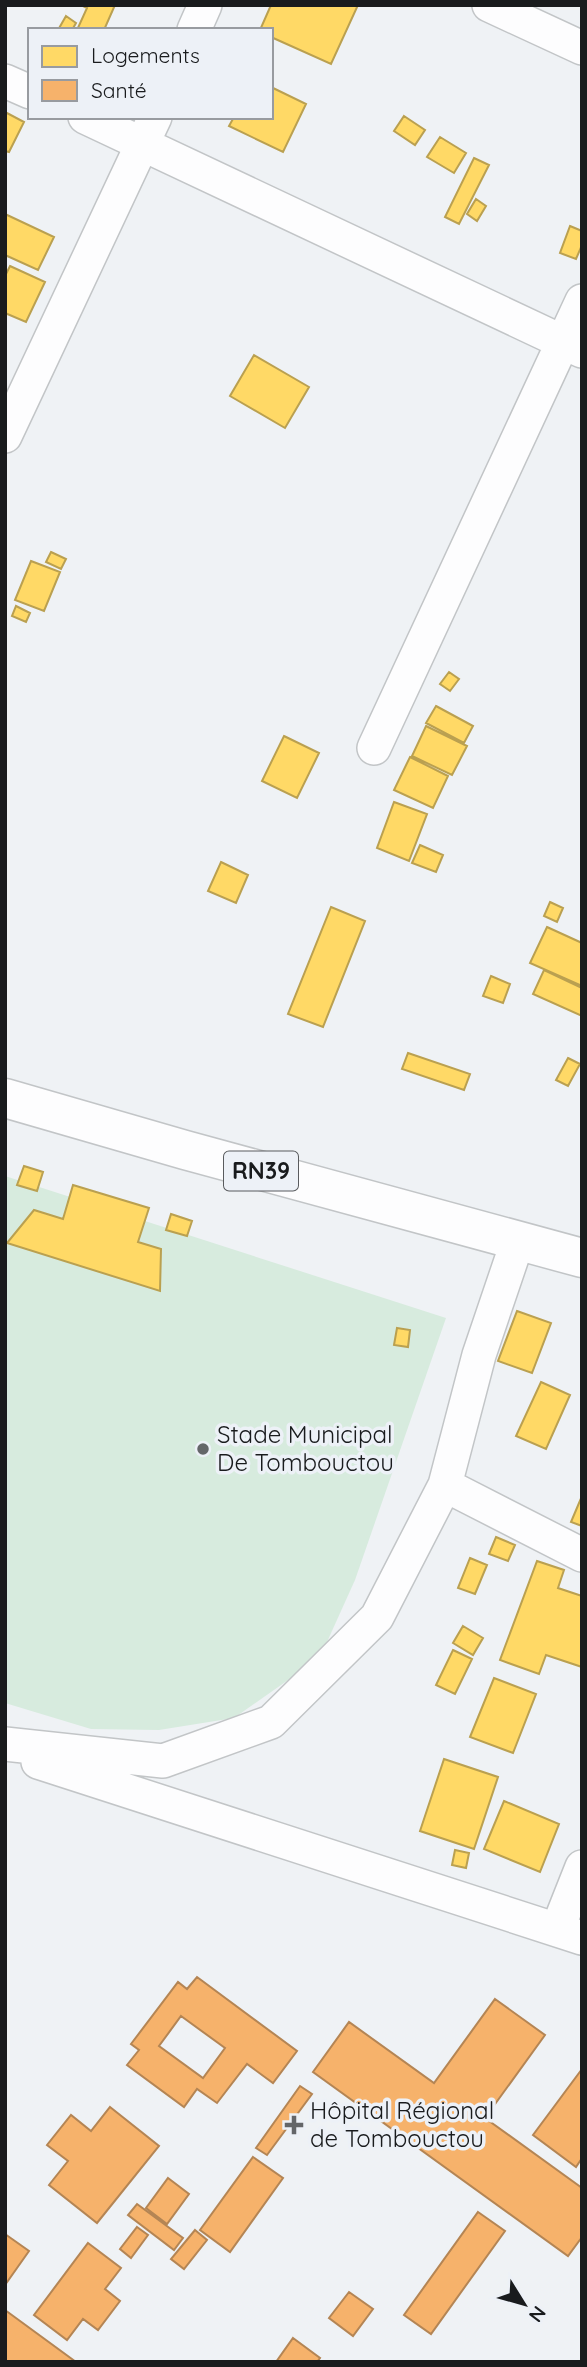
<svg xmlns="http://www.w3.org/2000/svg" width="587" height="2367" font-family="Quicksand,sans-serif">
	<style>
		.green { fill: #d7ebde }
		.homes { fill: #ffd966; stroke: #baa050; stroke-width: 2 }
		.health { fill: #f6b26b; stroke: #b48554; stroke-width: 2; fill-rule: evenodd }
		.lines { fill: none; stroke-linecap: round; stroke-linejoin: round }
		.street-casing { stroke: #c2c5c7; stroke-width: 36 }
		.primary-casing { stroke: #c2c5c7; stroke-width: 41 }
		.street { stroke: #fdfdfe; stroke-width: 33 }
		.primary { stroke: #fdfdfe; stroke-width: 38 }
		.poi-dot { fill: #646669; stroke: #edf1f7; stroke-width: 2.5 }
		.labels { text-anchor: middle; stroke-width: 7; stroke-linejoin: round; paint-order: stroke }
		.shield { fill: #edf1f7; stroke: #595b5e; stroke-width: 2 }
		.shield-label { font-size: 23px; font-weight: bold; fill: #191b1d }
		.poi-label { font-size: 24px; fill: #191b1d; stroke: #edf1f7; text-anchor: start }
	</style>
	<rect width="100%" height="100%" fill="#eff2f5"/>
	<path class="green" d="M5,1176L446,1318L355,1580L327,1642L291,1678L234,1718L159,1730L91,1729L5,1703Z"/>
	<path class="homes" d="M81,5H115L104,30H77L87,8Z
		M271,5H358L331,64L271,37V30H260Z
		M66,16L76,23L72,30H58Z
		M271,87L306,104L283,152L229,126L234,117H271Z
		M5,112L24,122L9,152L5,151Z
		M404,116L425,130L415,145L394,131Z
		M440,137L466,153L454,173L427,157Z
		M474,158L489,165L459,224L445,217Z
		M476,199L486,206L477,221L467,214Z
		M5,214L54,237L38,270L5,255Z
		M570,226L582,231V245L576,259L560,253Z
		M10,266L45,282L26,322L5,313V276Z
		M254,355L309,387L285,428L230,396Z
		M51,552L66,559L61,569L46,562Z
		M31,561L60,572L44,611L15,600Z
		M16,606L30,613L26,622L12,616Z
		M449,672L459,679L450,691L440,684Z
		M436,706L473,726L464,743L426,723Z
		M426,726L467,746L452,775L412,756Z
		M284,736L319,753L297,798L262,781Z
		M410,757L448,776L433,808L394,790Z
		M394,802L427,814L409,861L377,848Z
		M420,845L443,855L436,872L412,863Z
		M221,862L248,875L236,903L208,891Z
		M550,902L563,908L557,922L544,916Z
		M331,907L365,921L323,1027L288,1014Z
		M547,927L582,943V986L530,963Z
		M544,970L582,988V1016L533,994Z
		M491,976L510,984L503,1003L483,996Z
		M408,1053L470,1074L464,1090L402,1069Z
		M568,1058L580,1064L568,1086L556,1080Z
		M24,1166L43,1172L37,1191L17,1185Z
		M73,1185L149,1208L138,1242L161,1249L160,1291L7,1243L34,1210L63,1219Z
		M171,1214L192,1221L187,1236L166,1230Z
		M517,1311L551,1323L532,1373L498,1361Z
		M397,1328L410,1330L408,1347L394,1345Z
		M541,1382L570,1395L546,1449L516,1436Z
		M582,1496V1526L571,1522Z
		M496,1537L515,1545L508,1561L489,1554Z
		M470,1558L487,1565L475,1594L458,1588Z
		M537,1561L564,1570L558,1588L582,1596V1667L546,1655L539,1674L500,1660Z
		M463,1626L483,1638L473,1655L453,1643Z
		M453,1650L472,1659L455,1694L436,1685Z
		M494,1678L536,1694L513,1753L470,1737Z
		M444,1759L498,1777L474,1849L420,1831Z
		M504,1801L559,1824L540,1872L484,1849Z
		M455,1850L469,1853L466,1868L452,1865Z"/>
	<path class="health" d="M197,1977L297,2051L273,2083L247,2064L217,2103L197,2089L184,2107L127,2065L139,2050L131,2044L178,1982L187,1989ZM181,2016L225,2048L203,2078L159,2046Z
		M495,1999L545,2035L485,2118L582,2188V2237L568,2256L313,2072L349,2022L434,2083Z
		M582,2069V2158L576,2167L533,2135Z
		M300,2086L312,2094L267,2155L256,2148Z
		M110,2107L159,2146L97,2223L49,2185L68,2161L47,2145L71,2115L91,2131Z
		M253,2157L283,2178L230,2252L200,2230Z
		M168,2178L189,2194L167,2224L146,2208Z
		M137,2204L183,2238L174,2250L128,2215Z
		M478,2212L505,2231L431,2334L404,2315Z
		M137,2227L148,2235L131,2258L120,2249Z
		M195,2230L207,2240L184,2269L171,2259Z
		M5,2234L29,2251L5,2285Z
		M88,2243L121,2268L105,2289L120,2301L98,2330L83,2319L67,2340L34,2315Z
		M349,2292L373,2309L353,2336L329,2318Z
		M5,2310L76,2362H5Z
		M293,2338L320,2358L317,2362H276Z"/>
	<g class="lines">
		<defs>
			<path id="street" d="M489,5L582,48
				M194,30L205,5
				M5,81L30,92
				M85,117L582,351
				M5,436L155,117
				M374,748L582,301
				M445,1485L582,1555
				M5,1744L163,1761L271,1722L377,1617L445,1485L479,1355L518,1240
				M38,1762L582,1938
				M557,1930L582,1867"/>
			<path id="primary" d="M5,1098L185,1150L582,1258"/>
		</defs>
		<use href="#street" class="street-casing"/>
		<use href="#primary" class="primary-casing"/>
		<use href="#street" class="street"/>
		<use href="#primary" class="primary"/>
	</g>
	<g class="poi-dot">
		<circle cx="203" cy="1449" r="7"/>
		<path d="M290.5 2114.5h7v7h7v7h-7v7h-7v-7h-7v-7h7z"/>
	</g>
	<g class="labels">
		<rect class="shield" x="224" y="1151.5" width="74" height="39" rx="5"/>
		<g class="shield-label">
			<text x="261" y="1179">RN39</text>
		</g>
		<g class="poi-label">
			<text x="217" y="1443">Stade Municipal<tspan x="217" dy="28">De Tombouctou</tspan></text>
			<text x="310" y="2119">Hôpital Régional<tspan x="310" dy="28">de Tombouctou</tspan></text>
		</g>
	</g>
	<rect width="587" height="2367" fill="none" stroke="#191b1d" stroke-width="14"/>
	<rect x="28" y="28" width="245" height="91" fill="#edf1f7" stroke="#989ba0" stroke-width="2"/>
	<rect x="42" y="46" width="35" height="21" fill="#ffd966" stroke="#989ba0" stroke-width="2"/>
	<text x="91" y="63" font-size="21" fill="#191b1d">Logements</text>
	<rect x="42" y="80" width="35" height="21" fill="#f6b26b" stroke="#989ba0" stroke-width="2"/>
	<text x="91" y="98" font-size="21" fill="#191b1d">Santé</text>
	<g transform="translate(524 2304) rotate(127)" stroke="#edf1f7" stroke-width="5" paint-order="stroke">
	<path d="M0-5L12 26L0 18L-12 26Z" fill="#191b1d"/>
	<text y="-10" font-size="19" font-weight="bold" text-anchor="middle" fill="#191b1d">N</text>
	</g>
</svg>
